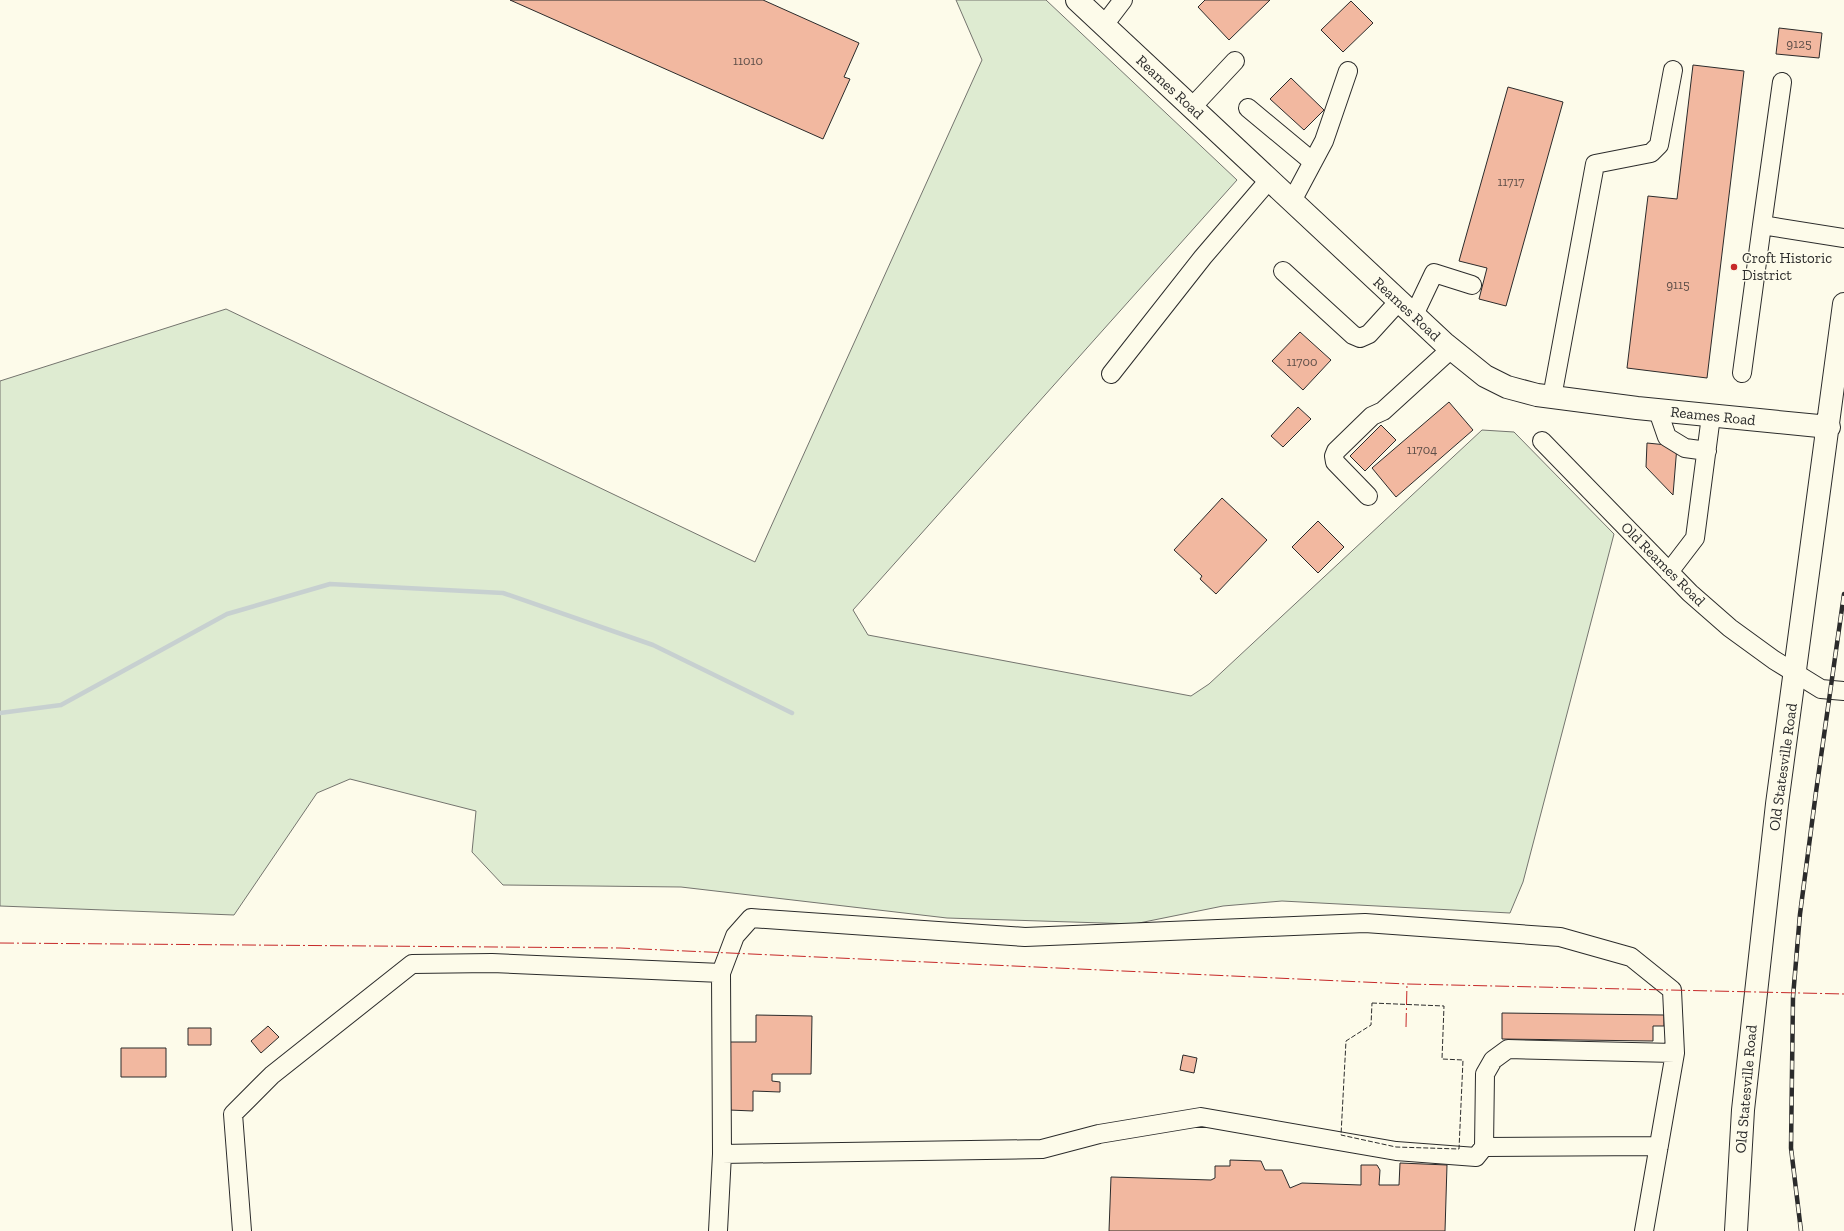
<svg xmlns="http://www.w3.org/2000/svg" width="1844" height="1231" font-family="'Zilla Slab',serif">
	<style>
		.green { fill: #deebd1; stroke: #74746e }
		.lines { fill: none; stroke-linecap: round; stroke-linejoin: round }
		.stream { stroke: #c7d0d0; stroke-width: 4.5 }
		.building { fill: #f2b8a0; stroke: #2b2b2b }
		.minor-casing { stroke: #2b2b2b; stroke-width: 20 }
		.major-casing { stroke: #2b2b2b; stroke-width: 24 }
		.minor { stroke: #fdfbea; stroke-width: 18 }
		.major { stroke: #fdfbea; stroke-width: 22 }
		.rail-casing { stroke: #2b2b2b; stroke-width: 4.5 }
		.rail { stroke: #fdfbea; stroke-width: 3; stroke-dasharray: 9; stroke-linecap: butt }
		.fence { stroke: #2b2b2b; stroke-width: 1; stroke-dasharray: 5 2; stroke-linecap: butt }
		.power { stroke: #c62828; stroke-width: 1; stroke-dasharray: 14 3 2 3; stroke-linecap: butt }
		.poi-dot { fill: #c62828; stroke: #fdfbea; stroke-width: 1.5 }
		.labels { text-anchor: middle; stroke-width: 3; stroke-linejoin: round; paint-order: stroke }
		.number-label { font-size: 13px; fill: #5d4e48 }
		.street-label { font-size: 15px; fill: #2b2b2b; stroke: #fdfbea }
		.poi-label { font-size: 15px; fill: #2b2b2b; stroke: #fdfbea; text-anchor: start }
	</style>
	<rect width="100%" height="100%" fill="#fdfbea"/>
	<path class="green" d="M956,0H1046L1237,180L853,610L868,635L1191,696L1209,684L1482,430L1514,432L1614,534L1523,882L1510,913L1282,901L1223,906L1134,924L947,918L681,887L503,885L472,852L476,811L350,779L317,793L234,915L0,906V381L226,309L755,562L982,60Z"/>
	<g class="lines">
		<path class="stream" d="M0,713L61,705L227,614L330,584L503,593L653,645L792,713"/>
	</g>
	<path class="building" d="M510,0H763L859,43L844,77L850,79L823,139Z
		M1205,0H1270L1229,40L1198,7Z
		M1351,1L1373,23L1343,52L1321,30Z
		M1779,28L1822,33L1819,58L1776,54Z
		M1693,65L1744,71L1707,378L1627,368L1648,196L1677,199Z
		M1291,78L1324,110L1304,130L1270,99Z
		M1508,87L1563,102L1506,306L1479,299L1487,268L1459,261Z
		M1300,332L1331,360L1303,390L1272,361Z
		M1449,402L1473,430L1396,497L1372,468Z
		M1298,407L1311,419L1283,447L1271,436Z
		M1381,425L1396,440L1365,471L1350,456Z
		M1647,443L1677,446L1673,495L1646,467Z
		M1222,498L1267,540L1216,594L1200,579L1202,576L1174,550Z
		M1318,521L1344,547L1318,573L1292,547Z
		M1502,1013L1664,1015V1026H1653V1041L1502,1039Z
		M756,1015L812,1016L811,1074H772V1081L780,1082V1092L753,1091V1111L729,1110L730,1042H756Z
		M268,1026L279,1037L261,1053L251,1041Z
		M188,1028H211V1045H188Z
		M121,1048H166V1077H121Z
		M1183,1055L1197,1058L1194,1073L1180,1070Z
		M1230,1160L1261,1161L1265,1170H1282L1290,1188L1302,1183L1361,1185V1165H1377L1380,1170L1379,1185H1399L1400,1163L1447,1165L1445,1231H1109L1111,1177L1211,1180L1215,1178V1166H1230Z"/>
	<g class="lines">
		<defs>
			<path id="minor" d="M1104,25L1123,0
				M1782,82L1762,225L1844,238
				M1192,107L1235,61
				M1248,108L1313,162
				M1292,201L1324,141L1348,71
				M1283,271L1353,335L1360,338L1369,334L1399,301
				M1414,315L1434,273L1472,285
				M1742,373L1762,225
				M1111,374L1203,257L1269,180
				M1552,397L1595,164L1651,153L1659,145L1673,70
				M1658,411L1667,437L1685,448L1707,451
				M1542,441L1690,593L1730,628L1774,660L1821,689L1844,691
				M1368,496L1335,462L1334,456L1336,451L1372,416L1383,411L1451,349
				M1669,572L1695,538L1711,416
				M1484,1147L1659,1146
				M722,1154L721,973L735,936L751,918L1025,937L1365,923L1560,937L1631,957L1672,990L1675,1053
				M242,1231L233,1114L272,1075L412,964L492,963L721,973
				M718,1231L722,1154L1042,1149L1099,1134L1201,1117L1396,1151L1476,1157L1484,1147L1485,1074L1493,1060L1508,1049L1675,1053L1644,1231"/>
			<path id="major" d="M1077,0L1444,343L1485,376L1507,387L1537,395L1637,408L1829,427
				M1736,1231L1743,1110L1777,804L1844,304"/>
		</defs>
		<use href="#minor" class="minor-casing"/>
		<use href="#major" class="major-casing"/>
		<use href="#minor" class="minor"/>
		<use href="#major" class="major"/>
		<defs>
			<path id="rail" d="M1801,1231L1791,1148L1793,997L1800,914L1816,792L1844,594"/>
		</defs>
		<use href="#rail" class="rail-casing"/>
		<use href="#rail" class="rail"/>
		<path class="fence" d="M1372,1003L1444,1006L1442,1059L1463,1060L1459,1149L1396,1147L1341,1135L1346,1041L1371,1025Z"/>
		<path class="power" d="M0,943L620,948L1407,984L1844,994
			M1406,1027L1407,984"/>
	</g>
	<circle class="poi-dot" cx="1734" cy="267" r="4"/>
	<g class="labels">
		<g class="number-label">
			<text x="1799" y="48">9125</text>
			<text x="748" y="65">11010</text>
			<text x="1511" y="186">11717</text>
			<text x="1678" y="289">9115</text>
			<text x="1302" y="366">11700</text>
			<text x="1422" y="454">11704</text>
		</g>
		<g class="street-label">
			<text transform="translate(1170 87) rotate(43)" y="5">Reames Road</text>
			<text transform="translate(1407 309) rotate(43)" y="5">Reames Road</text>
			<text transform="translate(1713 416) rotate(6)" y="5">Reames Road</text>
			<text transform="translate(1663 564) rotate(45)" y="5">Old Reames Road</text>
			<text transform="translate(1783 767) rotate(-82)" y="5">Old Statesville Road</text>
			<text transform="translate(1746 1089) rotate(-85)" y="5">Old Statesville Road</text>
		</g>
		<g class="poi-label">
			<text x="1742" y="263">Croft Historic<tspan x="1742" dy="17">District</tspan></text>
		</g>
	</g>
</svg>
